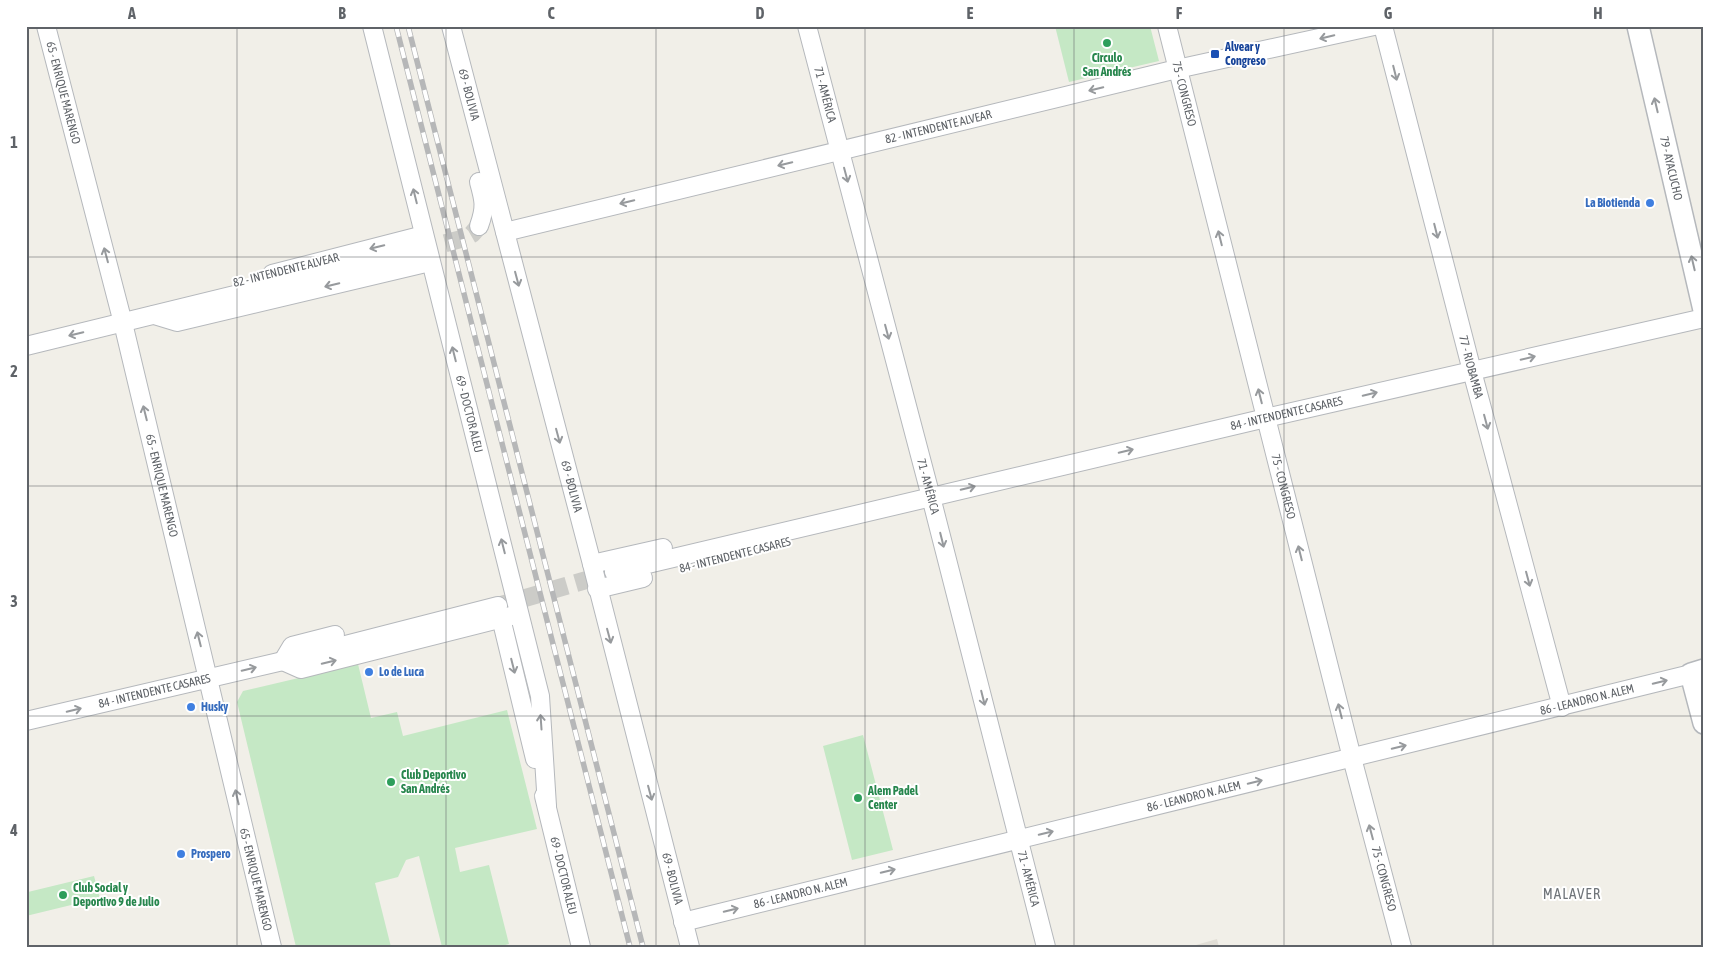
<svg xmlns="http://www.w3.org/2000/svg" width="1730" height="973" font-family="'Asap Condensed',sans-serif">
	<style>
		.education { fill: #e1ded6 }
		.green { fill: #c5e8c5 }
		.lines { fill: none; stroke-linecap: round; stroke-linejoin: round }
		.minor-tunnel { stroke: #ccccc8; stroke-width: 18; stroke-dasharray: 18 9; stroke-linecap: butt }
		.minor-casing { stroke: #b5b8bc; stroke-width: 20 }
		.tertiary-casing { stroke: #b5b8bc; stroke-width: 24 }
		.minor { stroke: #fff; stroke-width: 18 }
		.tertiary { stroke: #fff; stroke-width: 21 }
		.rail-casing { stroke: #b6b7b8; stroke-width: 5.5 }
		.rail { stroke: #fff; stroke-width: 4; stroke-dasharray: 11; stroke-linecap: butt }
		.oneway { stroke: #979a9d }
		.grid { fill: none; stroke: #5f6368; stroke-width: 1; stroke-opacity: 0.55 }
		.leisure-dot { fill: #2e9e5b; stroke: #fff; stroke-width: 2 }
		.transit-dot { fill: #1a4fb4; stroke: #fff; stroke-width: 2 }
		.shop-dot { fill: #3f7fe0; stroke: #fff; stroke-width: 2 }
		.labels { text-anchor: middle; stroke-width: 4; stroke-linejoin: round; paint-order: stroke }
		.transit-label { font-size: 12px; font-weight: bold; fill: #164399; stroke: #fff; text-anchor: start }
		.leisure-label { font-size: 12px; font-weight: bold; fill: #27864d; stroke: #fff; text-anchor: start }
		.street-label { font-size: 12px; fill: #5f6368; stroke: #fff }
		.shop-label { font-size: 12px; font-weight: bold; fill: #366cbe; stroke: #fff; text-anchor: start }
		.quarter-label { font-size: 15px; letter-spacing: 1px; fill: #70757a; stroke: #fff }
		.neatline { fill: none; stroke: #5f6368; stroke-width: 2 }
		.grid-label { font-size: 16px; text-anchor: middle; font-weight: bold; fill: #5f6368 }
	</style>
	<rect width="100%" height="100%" fill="#f1efe8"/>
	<path class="education" d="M1217,939L1219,947H1189Z"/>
	<path class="green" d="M1055,26H1150L1159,61L1069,82Z
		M358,664L371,718L397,712L403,736L507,710L537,829L455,848L460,872L489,865L509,944L498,947H442L419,856L406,860L398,877L375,883L391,947H296L237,702L243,691Z
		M863,735L893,850L852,860L823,746Z
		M94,876L100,898L26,916V887L28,892Z"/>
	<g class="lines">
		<path class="minor-tunnel" d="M419,250L465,238L472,234L479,226
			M498,606L610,573"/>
		<defs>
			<g id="minor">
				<path id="s1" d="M46,26L123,323L272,947"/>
				<path id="s2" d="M372,26L540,696L547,806"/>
				<path id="s3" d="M451,26L592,564L690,947"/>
				<path id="s4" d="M807,26L931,497L1046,947"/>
				<path id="s5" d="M1167,26L1352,758L1402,947"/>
				<path id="s6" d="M1383,26L1472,371L1562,707"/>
				<path d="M479,182C484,200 486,207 479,226"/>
				<path id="s7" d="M505,232L1177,69L1374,26"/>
				<path d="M272,274L424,235"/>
				<path d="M154,315L177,322L430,262"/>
				<path d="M26,346L419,250"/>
				<path d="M592,564L663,548"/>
				<path id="s8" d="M614,572L1266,418L1704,318"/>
				<path d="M597,589L643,578"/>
				<path d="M501,618L535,759"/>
				<path d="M283,661L292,646L335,635"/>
				<path d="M283,661L301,669L511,616"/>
				<path id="s9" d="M26,721L283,661L498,606"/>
				<path id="s10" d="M544,796L581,947"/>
				<path id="s11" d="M683,922L1691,674"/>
			</g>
			<g id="tertiary">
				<path id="s12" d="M1638,26L1704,310"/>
				<path d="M1704,670L1691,674L1704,723"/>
			</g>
		</defs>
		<use href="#minor" class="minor-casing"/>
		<use href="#tertiary" class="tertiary-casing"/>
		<use href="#minor" class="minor"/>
		<use href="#tertiary" class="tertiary"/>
		<defs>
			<path id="rail" d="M396,26L630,947
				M408,26L643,947"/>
		</defs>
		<use href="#rail" class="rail-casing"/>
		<use href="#rail" class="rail"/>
	</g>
	<defs><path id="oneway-shaft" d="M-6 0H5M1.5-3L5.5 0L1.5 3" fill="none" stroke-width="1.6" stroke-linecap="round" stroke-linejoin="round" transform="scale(1.25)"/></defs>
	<g class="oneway">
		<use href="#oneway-shaft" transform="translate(1327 37) rotate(167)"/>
		<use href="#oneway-shaft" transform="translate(1395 73) rotate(76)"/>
		<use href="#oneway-shaft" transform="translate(1096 89) rotate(166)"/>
		<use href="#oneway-shaft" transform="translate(1656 105) rotate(-103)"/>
		<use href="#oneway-shaft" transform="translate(785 164) rotate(166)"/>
		<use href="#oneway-shaft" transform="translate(846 175) rotate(75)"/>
		<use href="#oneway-shaft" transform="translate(415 196) rotate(-104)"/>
		<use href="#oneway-shaft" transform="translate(627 202) rotate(166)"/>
		<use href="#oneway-shaft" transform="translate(1436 231) rotate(76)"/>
		<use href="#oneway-shaft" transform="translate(1220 238) rotate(-104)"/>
		<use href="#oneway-shaft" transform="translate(377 247) rotate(166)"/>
		<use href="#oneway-shaft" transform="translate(106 255) rotate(-105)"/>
		<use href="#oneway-shaft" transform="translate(1693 263) rotate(-103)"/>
		<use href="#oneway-shaft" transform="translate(517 279) rotate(75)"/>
		<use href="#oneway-shaft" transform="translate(332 285) rotate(167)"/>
		<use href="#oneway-shaft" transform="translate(887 332) rotate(75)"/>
		<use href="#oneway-shaft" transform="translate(76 334) rotate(167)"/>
		<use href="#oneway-shaft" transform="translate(454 354) rotate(-104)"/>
		<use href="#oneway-shaft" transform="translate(1528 358) rotate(-13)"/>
		<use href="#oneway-shaft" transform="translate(1370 394) rotate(-13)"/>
		<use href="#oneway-shaft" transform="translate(1260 396) rotate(-104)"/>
		<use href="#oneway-shaft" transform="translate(145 413) rotate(-104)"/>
		<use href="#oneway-shaft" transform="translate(1486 422) rotate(75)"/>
		<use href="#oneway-shaft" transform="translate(558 436) rotate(75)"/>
		<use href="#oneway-shaft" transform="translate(1126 451) rotate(-13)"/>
		<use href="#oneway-shaft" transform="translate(968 488) rotate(-13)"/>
		<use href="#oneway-shaft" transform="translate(942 540) rotate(76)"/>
		<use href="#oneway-shaft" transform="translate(503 546) rotate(-104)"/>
		<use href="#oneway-shaft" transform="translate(1300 553) rotate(-104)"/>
		<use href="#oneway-shaft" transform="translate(1528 579) rotate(75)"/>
		<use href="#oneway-shaft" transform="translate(609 636) rotate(75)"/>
		<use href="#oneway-shaft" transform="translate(199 639) rotate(-104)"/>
		<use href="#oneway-shaft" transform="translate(329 662) rotate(-14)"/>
		<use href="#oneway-shaft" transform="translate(513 666) rotate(76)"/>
		<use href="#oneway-shaft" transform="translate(249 669) rotate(-13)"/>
		<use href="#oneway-shaft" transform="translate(1660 682) rotate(-14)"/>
		<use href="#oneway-shaft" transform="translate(983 698) rotate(76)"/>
		<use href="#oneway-shaft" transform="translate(74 710) rotate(-13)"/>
		<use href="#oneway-shaft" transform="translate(1340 711) rotate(-104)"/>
		<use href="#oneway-shaft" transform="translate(541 722) rotate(-94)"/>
		<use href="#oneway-shaft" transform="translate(1399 747) rotate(-14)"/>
		<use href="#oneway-shaft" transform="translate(1255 782) rotate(-14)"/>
		<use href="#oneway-shaft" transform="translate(650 793) rotate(75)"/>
		<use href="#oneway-shaft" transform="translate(237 797) rotate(-103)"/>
		<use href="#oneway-shaft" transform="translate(1371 832) rotate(-105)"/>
		<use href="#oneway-shaft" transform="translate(1046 833) rotate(-14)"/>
		<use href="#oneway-shaft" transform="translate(888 871) rotate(-14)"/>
		<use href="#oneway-shaft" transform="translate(731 910) rotate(-14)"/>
	</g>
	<path class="grid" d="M237,26V947M446,26V947M656,26V947M865,26V947M1074,26V947M1284,26V947M1493,26V947M26,257H1704M26,486H1704M26,716H1704"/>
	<g class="leisure-dot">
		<circle cx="1107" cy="43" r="5"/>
		<circle cx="391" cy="782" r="5"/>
		<circle cx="858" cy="798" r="5"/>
		<circle cx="63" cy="895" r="5"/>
	</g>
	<rect class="transit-dot" x="1210" y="49" width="10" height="10" rx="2.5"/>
	<g class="shop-dot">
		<circle cx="1650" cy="203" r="5"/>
		<circle cx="369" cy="672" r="5"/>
		<circle cx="191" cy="707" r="5"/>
		<circle cx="181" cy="854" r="5"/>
	</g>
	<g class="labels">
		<g class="transit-label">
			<text x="1225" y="51">Alvear y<tspan x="1225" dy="14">Congreso</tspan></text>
		</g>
		<g class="leisure-label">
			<text x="1107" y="62" text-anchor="middle">Circulo<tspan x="1107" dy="14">San Andrés</tspan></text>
			<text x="401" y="779">Club Deportivo<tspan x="401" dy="14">San Andrés</tspan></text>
			<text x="868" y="795">Alem Padel<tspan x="868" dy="14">Center</tspan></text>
			<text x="73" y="892">Club Social y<tspan x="73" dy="14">Deportivo 9 de Julio</tspan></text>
		</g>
		<g class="street-label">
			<text dy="4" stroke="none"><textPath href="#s1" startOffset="69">65 - ENRIQUE MARENGO</textPath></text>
			<text dy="4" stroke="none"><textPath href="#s3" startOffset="71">69 - BOLIVIA</textPath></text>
			<text dy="4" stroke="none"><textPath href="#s4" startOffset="71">71 - AMÉRICA</textPath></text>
			<text dy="4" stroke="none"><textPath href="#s5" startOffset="70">75 - CONGRESO</textPath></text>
			<text dy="4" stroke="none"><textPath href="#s7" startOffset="446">82 - INTENDENTE ALVEAR</textPath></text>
			<text dy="4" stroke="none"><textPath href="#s12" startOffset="146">79 - AYACUCHO</textPath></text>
			<text transform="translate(286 270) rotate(-14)" y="4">82 - INTENDENTE ALVEAR</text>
			<text dy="4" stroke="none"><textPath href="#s6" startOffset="352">77 - RIOBAMBA</textPath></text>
			<text dy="4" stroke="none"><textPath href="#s8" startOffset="691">84 - INTENDENTE CASARES</textPath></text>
			<text dy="4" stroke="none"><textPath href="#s2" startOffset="400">69 - DOCTOR ALEU</textPath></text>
			<text dy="4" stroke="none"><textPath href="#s1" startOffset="474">65 - ENRIQUE MARENGO</textPath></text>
			<text dy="4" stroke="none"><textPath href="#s3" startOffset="476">69 - BOLIVIA</textPath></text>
			<text dy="4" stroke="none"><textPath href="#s4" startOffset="476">71 - AMÉRICA</textPath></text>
			<text dy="4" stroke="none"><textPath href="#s5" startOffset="475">75 - CONGRESO</textPath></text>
			<text transform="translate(735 555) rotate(-14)" y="4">84 - INTENDENTE CASARES</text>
			<text dy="4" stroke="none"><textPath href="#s9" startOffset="132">84 - INTENDENTE CASARES</textPath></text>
			<text dy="4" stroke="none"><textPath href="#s11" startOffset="931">86 - LEANDRO N. ALEM</textPath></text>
			<text dy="4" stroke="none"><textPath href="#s11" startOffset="526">86 - LEANDRO N. ALEM</textPath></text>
			<text dy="4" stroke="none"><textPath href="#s10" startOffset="82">69 - DOCTOR ALEU</textPath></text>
			<text dy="4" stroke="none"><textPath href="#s3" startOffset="881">69 - BOLIVIA</textPath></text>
			<text dy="4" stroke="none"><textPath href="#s4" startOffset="881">71 - AMÉRICA</textPath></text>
			<text dy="4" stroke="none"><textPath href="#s5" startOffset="880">75 - CONGRESO</textPath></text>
			<text dy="4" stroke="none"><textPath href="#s1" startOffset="879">65 - ENRIQUE MARENGO</textPath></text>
			<text dy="4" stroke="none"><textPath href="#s11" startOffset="121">86 - LEANDRO N. ALEM</textPath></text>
		</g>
		<g class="shop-label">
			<text x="1640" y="207" text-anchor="end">La Biotienda</text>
			<text x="379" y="676">Lo de Luca</text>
			<text x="201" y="711">Husky</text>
			<text x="191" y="858">Prospero</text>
		</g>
		<g class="quarter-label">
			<text x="1572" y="899">MALAVER</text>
		</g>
	</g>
	<rect width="1730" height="973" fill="none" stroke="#ffffff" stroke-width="55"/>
	<rect x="28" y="28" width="1674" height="918" class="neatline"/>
	<g class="grid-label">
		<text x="132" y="19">A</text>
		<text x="342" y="19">B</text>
		<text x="551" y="19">C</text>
		<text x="760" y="19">D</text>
		<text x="970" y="19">E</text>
		<text x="1179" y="19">F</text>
		<text x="1388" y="19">G</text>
		<text x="1598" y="19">H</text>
		<text x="14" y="148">1</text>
		<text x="14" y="377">2</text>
		<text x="14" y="607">3</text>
		<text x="14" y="836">4</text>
	</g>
</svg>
